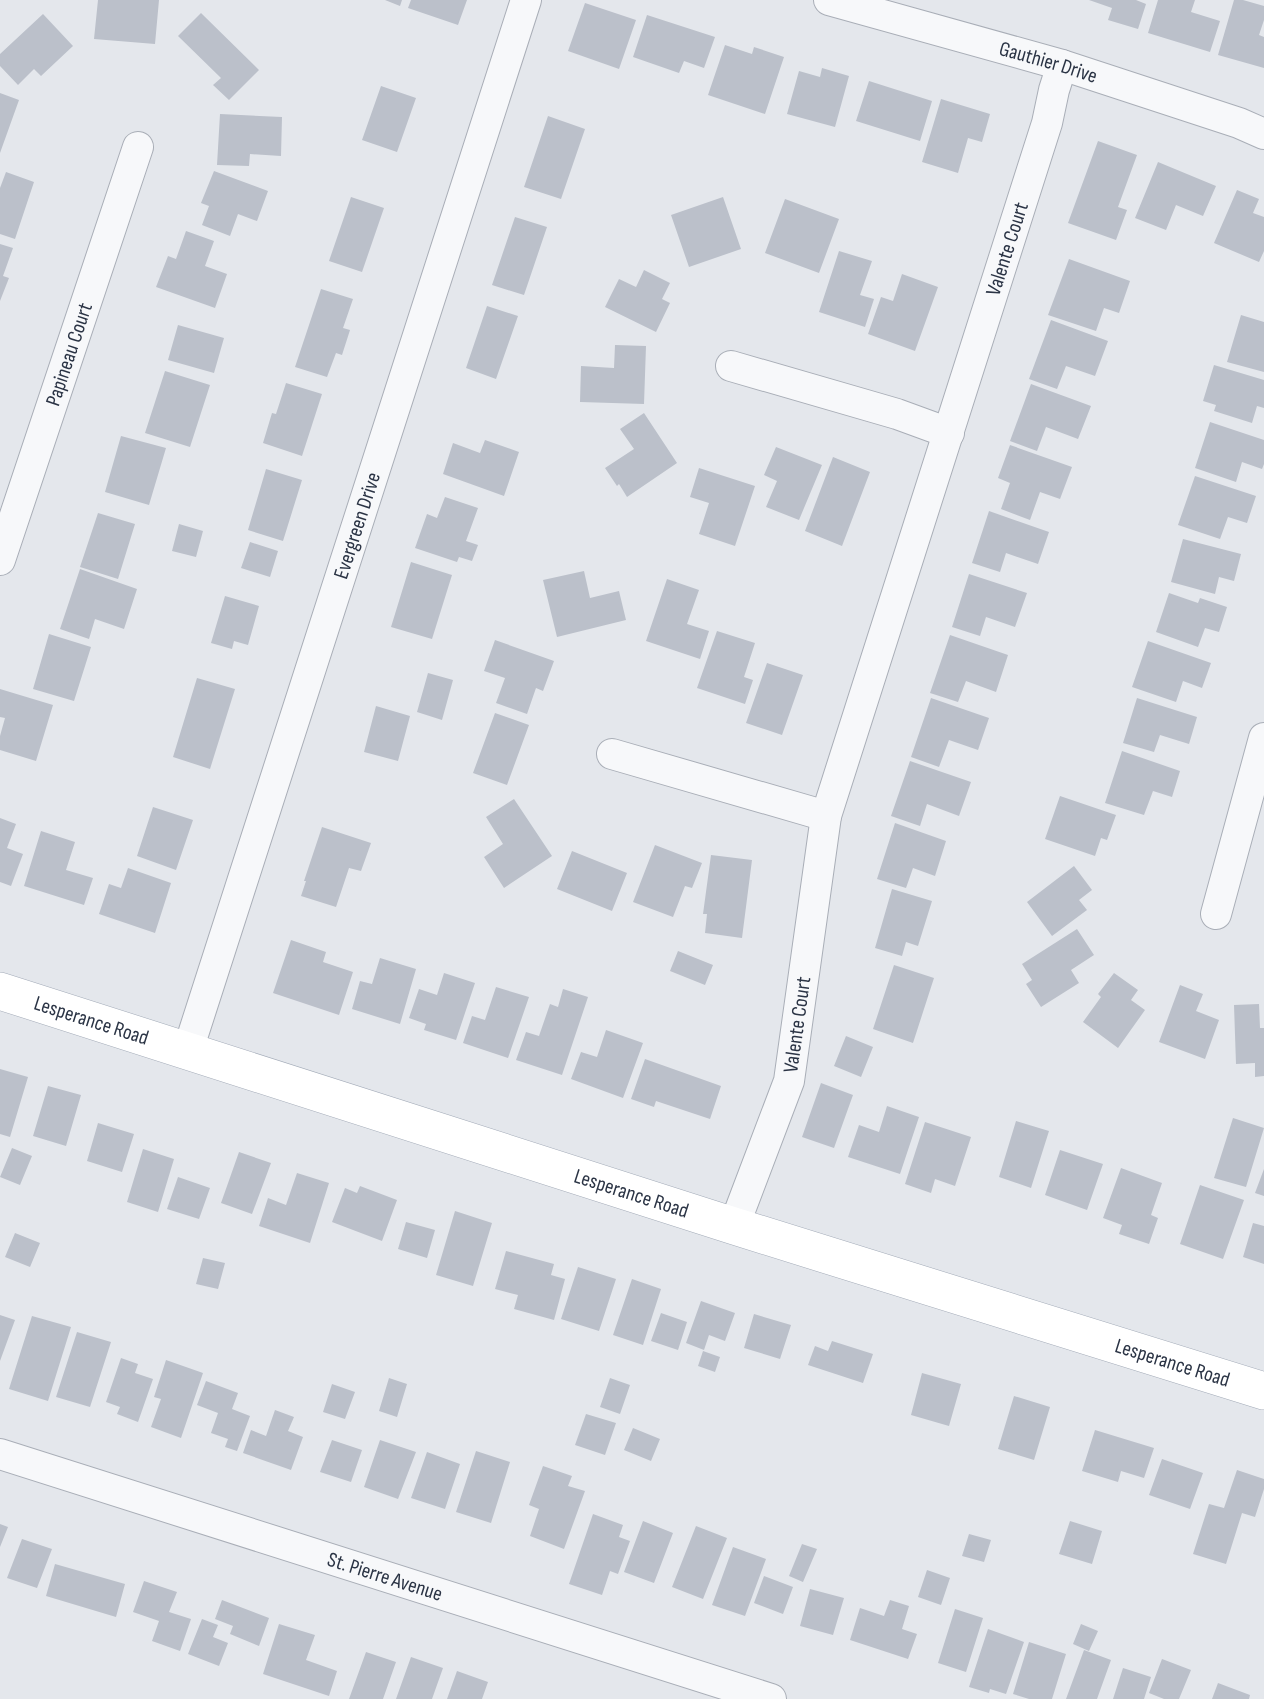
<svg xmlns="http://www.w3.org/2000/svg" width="1264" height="1699" font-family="'Sofia Sans Condensed',sans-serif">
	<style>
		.building { fill: #bbc0ca }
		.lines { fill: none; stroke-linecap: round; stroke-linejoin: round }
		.minor-casing { stroke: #a9aeb7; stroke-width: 32 }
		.major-casing { stroke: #a3abb8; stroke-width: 38 }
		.minor { stroke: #f7f8fa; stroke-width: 30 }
		.major { stroke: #fff; stroke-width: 37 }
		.labels { text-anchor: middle; stroke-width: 7; stroke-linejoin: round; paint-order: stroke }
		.street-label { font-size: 21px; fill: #2b3445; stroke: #f4f6f9 }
	</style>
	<rect width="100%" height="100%" fill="#e4e7ec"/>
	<path class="building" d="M98,0H159L155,44L94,39Z
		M385,0H402L400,6Z
		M411,0H467L458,25L408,8Z
		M1089,0H1136L1146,4L1138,29L1108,20L1112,8Z
		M1158,0H1195L1191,12L1220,21L1210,52L1148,33Z
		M1234,0H1243L1264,6V20L1259,35L1264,37V68L1218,55Z
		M585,3L636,20L619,69L568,51Z
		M201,13L259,70L229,100L213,85L221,78L178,36Z
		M43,14L73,46L41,76L34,69L18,85L0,66V54Z
		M647,15L715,37L704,68L684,61L679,73L633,57Z
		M725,45L752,54L754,47L784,57L765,114L708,95Z
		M822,68L849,76L835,127L787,114L799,71L820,77Z
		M869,81L932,101L920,141L856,121Z
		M381,86L416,98L397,152L362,140Z
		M0,93L19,100L0,153Z
		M941,99L990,114L982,142L968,138L958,173L922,162Z
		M220,114L282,117L281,156L250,154L249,166L217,165Z
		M548,116L585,129L561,199L524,187Z
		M1098,141L1137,155L1118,207L1127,210L1116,240L1068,223Z
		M1158,162L1216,186L1203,216L1176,205L1166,230L1135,218Z
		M214,171L268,191L257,221L238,214L230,236L202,225L209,206L201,203Z
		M6,172L34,182L15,239L0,234V188Z
		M1237,190L1259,199L1253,213L1264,217V251L1259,262L1214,243Z
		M351,197L384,208L362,272L329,261Z
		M723,197L741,249L689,267L671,215Z
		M785,199L839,219L819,273L765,253Z
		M515,217L547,227L524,295L492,285Z
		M186,231L214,241L205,266L227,274L215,308L156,287L168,256L176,259Z
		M0,244L13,248L3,276L9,278L0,301Z
		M839,251L872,261L860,295L874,299L865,327L819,312Z
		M1069,259L1130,281L1119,313L1104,308L1096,331L1048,315Z
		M644,270L670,283L662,299L670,303L656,332L605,307L619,279L636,287Z
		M902,274L938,287L915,351L868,334L881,297L893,301Z
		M321,289L353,299L343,328L350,330L342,355L336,353L327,377L295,367Z
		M487,306L518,316L496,379L466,368Z
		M1241,315L1264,322V372L1227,362Z
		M1051,320L1108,341L1095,376L1066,366L1057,389L1029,379Z
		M178,325L224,338L214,373L168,360Z
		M615,345L646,346L644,404L580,402L581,366L614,368Z
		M1214,365L1264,380V408L1257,406L1252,423L1214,411L1216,405L1203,401Z
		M165,371L210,385L190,447L145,433Z
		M286,383L322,394L302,456L263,443L272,413L276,414Z
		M1031,384L1091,406L1078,439L1046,427L1037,451L1010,441Z
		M644,413L677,463L627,497L619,484L617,486L605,468L634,449L620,429Z
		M1210,422L1264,440V464L1262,469L1242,462L1236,482L1195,468Z
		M121,436L166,448L149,505L105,492Z
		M485,440L519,452L504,496L443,474L453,443L480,453Z
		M1010,445L1072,467L1060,499L1040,492L1030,520L1001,509L1010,483L998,478Z
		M776,447L822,465L799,520L766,507L777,481L764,475Z
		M833,457L870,472L842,546L805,531Z
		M699,468L755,486L735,546L699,534L709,503L690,497Z
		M266,469L302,480L283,541L248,530Z
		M1195,476L1256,496L1247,523L1228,517L1220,539L1178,525Z
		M445,497L478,508L466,541L478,545L472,561L459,557L457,562L415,548L427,514L437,518Z
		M989,511L1049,532L1038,564L1006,553L1000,572L972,563Z
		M98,513L135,524L118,579L80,567Z
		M179,524L203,531L196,557L172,551Z
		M1183,539L1241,554L1234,581L1219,577L1215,594L1171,582Z
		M250,542L278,551L270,577L241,568Z
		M411,562L452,575L432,639L391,627Z
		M80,569L137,589L124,629L95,619L89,639L60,629Z
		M584,571L590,598L619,591L626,620L557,637L543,580Z
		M969,574L1027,593L1015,627L986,617L980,636L952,627Z
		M667,579L699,590L687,624L709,631L700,659L646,641Z
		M1169,593L1198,603L1200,598L1227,607L1219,632L1205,628L1198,647L1156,632Z
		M225,596L259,606L248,645L234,641L232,649L211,643Z
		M717,631L755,643L744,677L753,680L745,704L697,688Z
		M49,634L91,647L74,701L33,689Z
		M950,635L1008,655L996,692L966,681L958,702L930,693Z
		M495,640L554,661L543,691L536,688L527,714L496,703L505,678L484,671Z
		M1148,641L1211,663L1202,688L1183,681L1176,702L1132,687Z
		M767,663L803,675L782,735L746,723Z
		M428,673L453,680L442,720L417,712Z
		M197,678L235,689L210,769L173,757Z
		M0,689L53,705L36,761L0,750V736L5,718L0,717Z
		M931,698L989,718L978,750L949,740L939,767L911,757Z
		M1137,698L1197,717L1189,744L1160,735L1154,752L1123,743Z
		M376,706L410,716L398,761L364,752Z
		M495,713L529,725L507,785L473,773Z
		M1122,751L1180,771L1172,797L1153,791L1144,815L1105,803Z
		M910,761L971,782L959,816L927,804L920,826L891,816Z
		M1060,796L1116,815L1107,840L1101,838L1095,856L1045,839Z
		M514,799L552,856L504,888L484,857L503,844L486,817Z
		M153,807L193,820L176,870L137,856Z
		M0,818L16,824L7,848L23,854L11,886L0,882Z
		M895,823L946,841L935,876L913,868L906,888L877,879Z
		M322,827L371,843L361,871L349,868L336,907L301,896L306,881H304Z
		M41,831L75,842L66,870L93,878L84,905L24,886Z
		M655,845L702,863L692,888L685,886L673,917L633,902Z
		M572,851L627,873L612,911L557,889Z
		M711,855L752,860L742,938L705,933L707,914H703Z
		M1074,866L1092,890L1079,900L1087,910L1052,936L1027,902Z
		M128,868L171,883L155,933L99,914L109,884L121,888Z
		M892,889L932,901L918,946L906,942L902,956L875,948Z
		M1077,929L1094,955L1071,970L1079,983L1041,1007L1026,984L1032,980L1022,964Z
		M291,940L326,952L323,962L353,972L339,1015L273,993Z
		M678,951L713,965L705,985L670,971Z
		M380,958L416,969L400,1024L352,1009L360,981L372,984Z
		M894,965L934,978L913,1043L873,1029Z
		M444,973L475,983L456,1040L424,1030L426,1024L409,1018L419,989L437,995Z
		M1114,973L1138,990L1131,1000L1145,1010L1118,1048L1083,1022L1101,997L1098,994Z
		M1180,985L1203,994L1196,1011L1219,1020L1205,1059L1159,1042Z
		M496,987L529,997L508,1058L463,1043L472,1016L485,1020Z
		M563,989L588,997L562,1075L516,1060L526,1032L539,1036L550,1004L558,1007Z
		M1259,1004L1260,1028H1264V1076L1255,1077V1063L1236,1064L1234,1005Z
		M606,1030L643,1043L623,1098L571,1079L581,1052L597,1057Z
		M846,1036L873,1047L861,1077L834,1066Z
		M645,1059L721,1086L710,1119L656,1101L654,1107L631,1099Z
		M0,1069L28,1077L10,1137L0,1134Z
		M821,1083L853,1095L834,1148L802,1137Z
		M48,1086L81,1095L66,1146L33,1136Z
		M887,1106L919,1117L900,1174L848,1157L859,1125L879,1132Z
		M1233,1118L1264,1128L1246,1187L1214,1178Z
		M1016,1121L1049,1131L1031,1188L999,1177Z
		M925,1122L971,1137L955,1186L935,1179L931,1193L905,1184Z
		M98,1123L134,1134L122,1172L87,1161Z
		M12,1148L32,1156L20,1185L0,1177Z
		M143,1149L174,1159L158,1212L127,1202Z
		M1060,1150L1103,1164L1087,1210L1045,1195Z
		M239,1152L271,1163L252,1214L221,1203Z
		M1121,1168L1162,1183L1151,1215L1158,1218L1149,1244L1119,1234L1122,1225L1103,1218Z
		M1264,1169V1196L1255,1193Z
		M297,1173L329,1183L310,1243L259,1226L268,1198L286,1205Z
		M178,1177L210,1188L199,1219L167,1209Z
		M1200,1185L1244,1200L1223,1259L1180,1244Z
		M360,1186L397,1200L382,1241L332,1222L345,1188L357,1193Z
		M455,1211L492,1223L473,1286L436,1275Z
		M406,1222L435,1230L427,1258L398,1249Z
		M1253,1223L1264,1226V1264L1243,1257Z
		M15,1233L40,1243L30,1267L5,1257Z
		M506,1251L554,1264L551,1275L565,1279L554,1320L514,1309L518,1295L495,1289Z
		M203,1258L225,1263L218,1289L196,1284Z
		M578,1267L616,1279L599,1331L561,1319Z
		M632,1279L661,1289L643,1345L613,1335Z
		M701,1301L735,1313L725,1341L709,1335L704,1350L686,1343Z
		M661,1313L687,1322L678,1350L651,1341Z
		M754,1314L791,1325L780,1359L744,1348Z
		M0,1315L15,1320L0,1361Z
		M32,1316L71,1327L48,1401L9,1389Z
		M77,1332L111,1342L90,1407L56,1397Z
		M832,1341L873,1354L863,1383L808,1365L815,1346L828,1351Z
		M703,1351L720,1357L715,1372L698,1366Z
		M121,1358L138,1364L135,1373L153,1379L138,1422L117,1414L120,1407L106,1402Z
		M166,1360L203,1373L181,1438L151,1427L161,1399L154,1397Z
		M922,1373L961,1384L949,1426L911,1415Z
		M389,1378L407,1384L397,1417L379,1411Z
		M610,1378L630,1385L620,1414L600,1407Z
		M206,1381L238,1393L232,1409L250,1416L237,1451L225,1447L228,1439L211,1433L218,1413L197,1405Z
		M332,1384L355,1392L345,1419L323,1412Z
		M1014,1396L1050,1407L1034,1460L998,1449Z
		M275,1410L294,1417L288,1431L303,1437L291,1470L243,1453L251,1430L266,1436Z
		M586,1414L616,1423L605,1455L575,1445Z
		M633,1428L660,1439L651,1461L624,1450Z
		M1095,1430L1154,1448L1144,1478L1121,1471L1118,1482L1082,1471Z
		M332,1440L362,1450L351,1482L320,1472Z
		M380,1440L416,1452L398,1499L364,1487Z
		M476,1451L510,1462L491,1523L456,1512Z
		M427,1452L460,1464L445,1509L411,1498Z
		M1162,1459L1203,1473L1190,1509L1149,1495Z
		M543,1466L572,1476L568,1486L585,1491L564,1549L530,1536L539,1509L529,1505Z
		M1237,1470L1264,1479V1489L1255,1517L1242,1513L1226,1564L1193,1554L1209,1504L1224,1508Z
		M593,1514L623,1525L619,1537L630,1541L618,1574L610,1571L602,1595L569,1584Z
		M643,1521L673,1533L654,1583L624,1572Z
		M1070,1521L1102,1531L1092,1564L1059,1554Z
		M0,1524L8,1527L0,1547Z
		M696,1526L727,1538L703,1599L672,1587Z
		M969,1534L991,1540L984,1562L962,1556Z
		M22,1539L52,1549L37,1588L7,1578Z
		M802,1544L817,1549L803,1582L789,1576Z
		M733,1547L766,1559L745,1616L712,1605Z
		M55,1564L125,1584L116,1617L46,1596Z
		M927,1570L950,1578L941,1605L918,1597Z
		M764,1576L793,1587L783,1614L754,1603Z
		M144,1581L177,1592L169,1612L191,1619L180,1651L152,1641L159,1621L133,1612Z
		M810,1589L844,1598L833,1635L800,1626Z
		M222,1600L269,1618L259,1646L230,1634L233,1626L215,1619Z
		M890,1600L909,1606L902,1629L917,1634L908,1659L850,1640L860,1608L884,1616Z
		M955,1609L983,1618L966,1672L938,1663Z
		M202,1619L218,1625L213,1637L228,1643L219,1666L188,1654Z
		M279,1624L315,1635L306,1660L337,1671L329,1696L263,1674Z
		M1081,1624L1098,1631L1089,1651L1073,1644Z
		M988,1629L1024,1642L1006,1694L990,1689L989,1693L969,1687Z
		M1029,1642L1066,1654L1052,1699H1029L1013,1694Z
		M1084,1650L1111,1660L1097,1699H1066Z
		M366,1652L396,1662L383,1699H349Z
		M411,1657L443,1668L432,1699H396Z
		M1162,1659L1191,1670L1179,1699H1164L1149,1693Z
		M1123,1668L1151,1677L1144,1699H1113Z
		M457,1671L488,1682L482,1699H447Z
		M1218,1683L1250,1695L1249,1699H1212Z"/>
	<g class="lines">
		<defs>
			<g id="minor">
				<path id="s1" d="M829,0L1062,65L1239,123L1264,134"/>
				<path d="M731,366L897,414L949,433"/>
				<path id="s2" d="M0,560L138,147"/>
				<path d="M612,754L826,816"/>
				<path d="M1216,914L1264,738"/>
				<path id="s3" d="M188,1050L526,0"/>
				<path id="s4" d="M734,1226L789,1081L826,816L1047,123L1054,90L1062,65"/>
				<path id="s5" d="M0,1454L771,1699"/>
			</g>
			<g id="major">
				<path id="s6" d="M0,991L734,1226L1264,1391"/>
			</g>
		</defs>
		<use href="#minor" class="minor-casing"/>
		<use href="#major" class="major-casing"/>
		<use href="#minor" class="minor"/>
		<use href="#major" class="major"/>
	</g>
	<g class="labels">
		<g class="street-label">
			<text dy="7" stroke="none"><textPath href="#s1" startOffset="228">Gauthier Drive</textPath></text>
			<text dy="7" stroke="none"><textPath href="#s4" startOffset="1018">Valente Court</textPath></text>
			<text dy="7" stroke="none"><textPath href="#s2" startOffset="217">Papineau Court</textPath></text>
			<text dy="7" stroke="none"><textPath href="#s3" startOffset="551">Evergreen Drive</textPath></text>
			<text dy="7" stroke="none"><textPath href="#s6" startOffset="96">Lesperance Road</textPath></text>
			<text dy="7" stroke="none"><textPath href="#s4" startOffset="212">Valente Court</textPath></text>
			<text dy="7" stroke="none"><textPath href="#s6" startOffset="663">Lesperance Road</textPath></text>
			<text dy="7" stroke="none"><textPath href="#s6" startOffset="1230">Lesperance Road</textPath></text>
			<text dy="7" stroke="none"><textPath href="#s5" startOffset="404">St. Pierre Avenue</textPath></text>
		</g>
	</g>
</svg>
